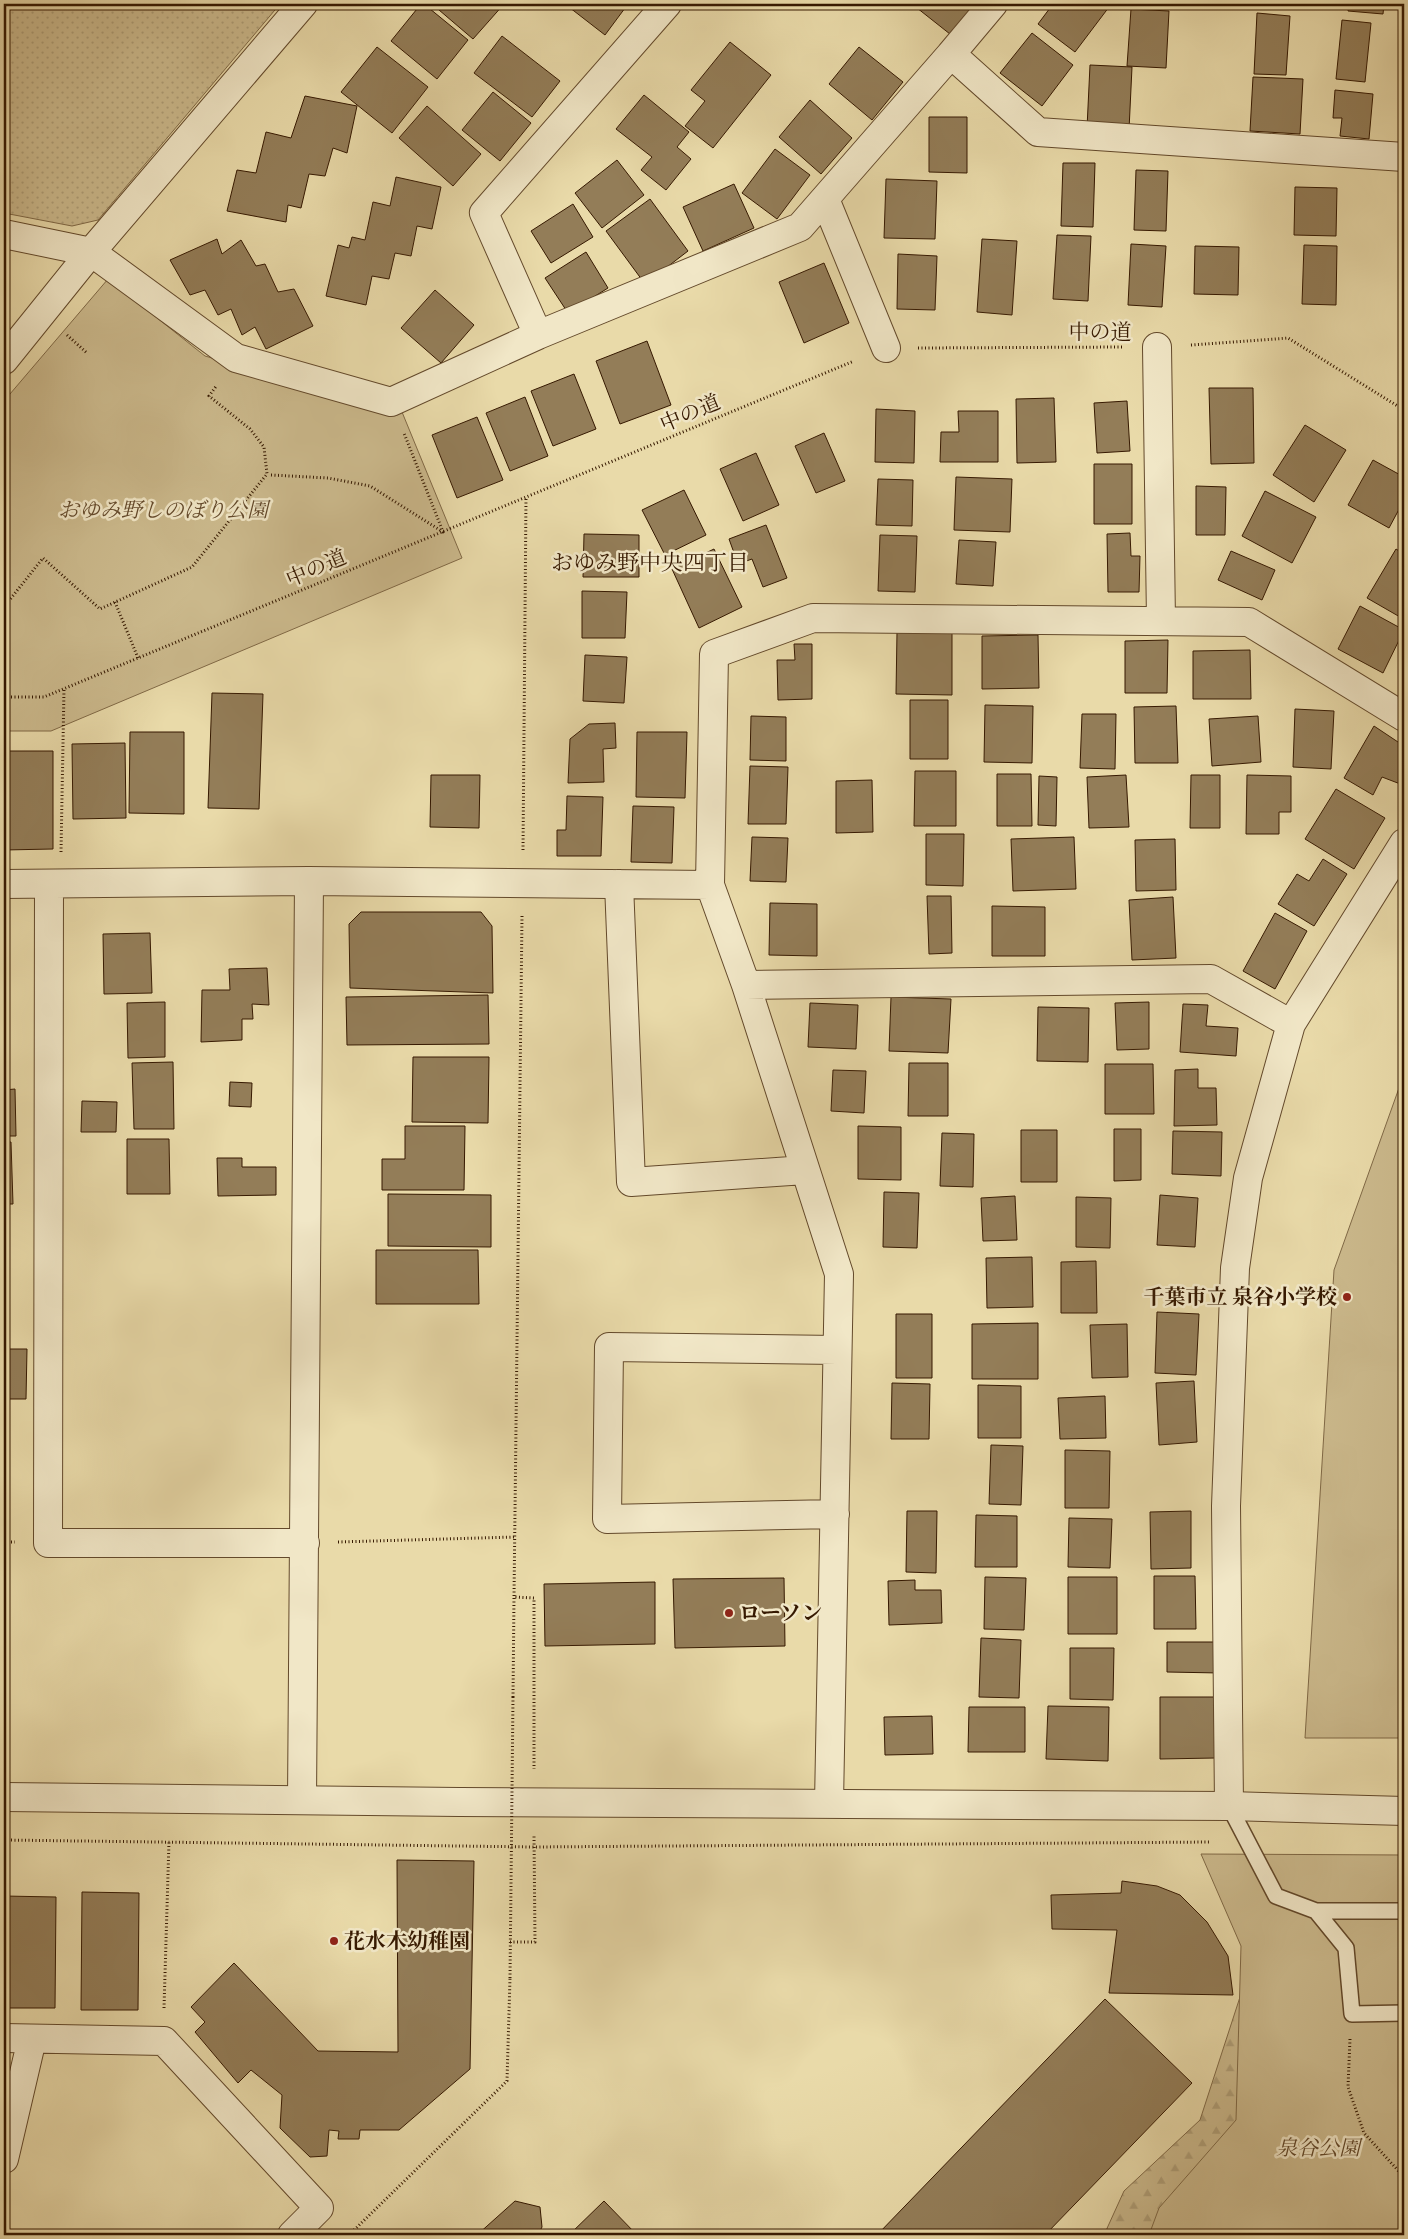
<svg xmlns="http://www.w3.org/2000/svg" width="1408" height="2239" font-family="'IM FELL Double Pica','Noto Serif JP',serif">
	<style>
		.grass { fill: url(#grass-dots); stroke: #806946 }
		.forest { fill: url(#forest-firs); stroke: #806946 }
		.green { fill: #cbb98c; stroke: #806946 }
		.building { fill: #937d58; stroke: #361901 }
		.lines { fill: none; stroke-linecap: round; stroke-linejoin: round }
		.service-casing { stroke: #63492b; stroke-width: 18 }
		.minor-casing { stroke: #63492b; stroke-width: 30 }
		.tertiary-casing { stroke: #63492b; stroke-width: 30 }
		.path { stroke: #361901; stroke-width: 3; stroke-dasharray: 1 2.5; stroke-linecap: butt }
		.service { stroke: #f1e7c7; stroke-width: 15 }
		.minor { stroke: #f1e7c7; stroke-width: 28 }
		.tertiary { stroke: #f1e7c7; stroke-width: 28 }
		.path-bridge { stroke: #361901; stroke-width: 3; stroke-dasharray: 1 2.5; stroke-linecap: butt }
		.poi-dot { fill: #8f2418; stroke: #f1e7c7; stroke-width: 2 }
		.labels { text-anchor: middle; stroke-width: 5; stroke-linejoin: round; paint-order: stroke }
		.street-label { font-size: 21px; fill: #361901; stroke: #f1e7c7 }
		.park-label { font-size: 21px; font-style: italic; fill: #63492b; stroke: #f1e7c7 }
		.poi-label { font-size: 21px; font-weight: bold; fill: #361901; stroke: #f1e7c7; text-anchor: start }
		.neighbourhood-label { font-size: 22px; fill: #361901; stroke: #f1e7c7 }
	</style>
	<defs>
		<pattern id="grass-dots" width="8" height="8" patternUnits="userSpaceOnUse" patternTransform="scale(1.25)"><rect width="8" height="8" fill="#cbb98c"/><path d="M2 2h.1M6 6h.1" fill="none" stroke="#af9e77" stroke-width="1.8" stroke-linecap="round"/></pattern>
		<pattern id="forest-firs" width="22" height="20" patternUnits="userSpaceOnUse" patternTransform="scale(1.25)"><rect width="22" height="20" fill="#cbb98c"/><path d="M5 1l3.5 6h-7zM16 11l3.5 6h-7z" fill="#af9e77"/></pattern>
	</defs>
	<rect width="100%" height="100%" fill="#e9daa9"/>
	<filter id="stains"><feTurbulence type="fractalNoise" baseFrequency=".004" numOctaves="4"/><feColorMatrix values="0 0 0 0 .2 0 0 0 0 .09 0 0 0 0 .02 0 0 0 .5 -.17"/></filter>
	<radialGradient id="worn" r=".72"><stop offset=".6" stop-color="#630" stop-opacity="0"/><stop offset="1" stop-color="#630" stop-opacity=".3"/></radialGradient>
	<path class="grass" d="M6,4H280L98,220L72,226L4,213V6Z"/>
	<path class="forest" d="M1254,1954L1361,2235H1104L1124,2191L1200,2120Z"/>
	<path class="green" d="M108,279L205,356L402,412L462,558L51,731H4V401Z
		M1404,1074V1738H1305L1334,1270Z
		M1201,1854L1404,1855V2235H1149L1159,2208L1236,2120L1241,1946Z"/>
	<path class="building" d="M421,4H424L468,40L437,79L391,41Z
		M432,4H504L473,39Z
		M565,4H628L605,35Z
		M912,4H981L955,38Z
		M1053,4H1104L1109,7L1075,52L1038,24Z
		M1349,4H1384L1383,14L1348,11Z
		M1131,9L1169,11L1166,68L1127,66Z
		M1257,13L1290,16L1286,75L1254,74Z
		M1342,20L1371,23L1365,82L1336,79Z
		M1032,33L1073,65L1042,106L1000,73Z
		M502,36L560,81L532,117L474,73Z
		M730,42L771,75L713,148L685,126L705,101L691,90Z
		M377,47L428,87L392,133L341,92Z
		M859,47L903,82L872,120L829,84Z
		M1090,65L1132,67L1129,130L1087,128Z
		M1253,77L1303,79L1300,134L1250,131Z
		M1335,90L1373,94L1369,139L1340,136L1342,118H1333Z
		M493,92L531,123L500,161L462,130Z
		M644,95L689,132L677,147L691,159L666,190L641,170L652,157L616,129Z
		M305,96L357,106L347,153L333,148L325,176L309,174L301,208L288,205L286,222L227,211L237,170L256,173L266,132L291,138Z
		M810,100L852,138L821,174L779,137Z
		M427,106L481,154L453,186L399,138Z
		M929,117H967V173L929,172Z
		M775,149L810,175L777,219L742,193Z
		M617,160L644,195L602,228L575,193Z
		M1063,163H1095L1093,227L1061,226Z
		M1136,170L1168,171L1166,231L1134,230Z
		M396,177L441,187L432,229L417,226L411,256L395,253L389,279L372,276L366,305L326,296L338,245L349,248L352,237L365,240L373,202L390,206Z
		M886,179L937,181L935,239L884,238Z
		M734,184L754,228L703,251L683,207Z
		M1295,187L1337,188L1336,236L1294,235Z
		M650,199L688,251L645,284L606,231Z
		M573,204L593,237L551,263L531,231Z
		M1057,235L1091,236L1088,301L1053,299Z
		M217,239L222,254L241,240L256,266L265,264L278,292L294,289L313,326L266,349L255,327L242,335L231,309L218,315L205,290L190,295L170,260Z
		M982,239L1017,241L1012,315L977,312Z
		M1131,244L1166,246L1162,307L1128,305Z
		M1304,245L1337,246L1336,305L1302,304Z
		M1195,246L1239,247L1238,295L1194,294Z
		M586,252L608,288L568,313L545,278Z
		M898,254L937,256L935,310L897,309Z
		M824,263L849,323L804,343L779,282Z
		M435,290L474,325L441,363L401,328Z
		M647,341L671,405L620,424L596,361Z
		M574,374L596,429L553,446L531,391Z
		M1209,388H1253L1254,463L1211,464Z
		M525,397L548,456L510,471L486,413Z
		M1054,398L1056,462L1017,463L1016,399Z
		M1127,401L1130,451L1097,453L1094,403Z
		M876,409L915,411L914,463L875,462Z
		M958,411H998V462H940L941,432H959Z
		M477,417L503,480L457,498L432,435Z
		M1305,425L1346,450L1314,502L1273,475Z
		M824,433L845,481L816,493L795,446Z
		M756,453L779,505L743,521L720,469Z
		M1373,460L1404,477V500L1389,528L1348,505Z
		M1094,464H1132V524H1094Z
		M956,477L1012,479L1010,532L954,530Z
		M878,479L913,480L912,526L876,525Z
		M1196,486L1226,487L1225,535H1196Z
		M684,490L706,535L665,555L642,510Z
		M1265,491L1316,517L1292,563L1242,536Z
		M766,525L787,578L763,587L752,559L738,564L729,539Z
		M1130,533L1131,556H1140L1139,592H1108L1107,534Z
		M584,534L639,535V577H583Z
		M880,535L917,536L915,592L878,591Z
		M959,540L996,542L993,586L956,584Z
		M714,549L742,607L699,628L672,569Z
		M1396,549L1404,554V609L1400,617L1367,598Z
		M1231,551L1275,570L1262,600L1218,580Z
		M582,591L627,592L625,638H582Z
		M1360,606L1404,630L1383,673L1338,649Z
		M897,632H952V695L896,694Z
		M1038,635L1039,688L982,689V636Z
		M1168,640L1167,693H1125V641Z
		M794,644H812V699L778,700L777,660H795Z
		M1250,650L1251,699H1193V651Z
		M585,655L627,657L624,703L583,701Z
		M212,693L263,694L259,809L208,808Z
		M910,700H948V759H910Z
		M985,705L1033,706L1032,763L984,762Z
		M1176,706L1178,763H1135L1134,707Z
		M1295,709L1334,711L1331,769L1293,767Z
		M1082,714H1116L1115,769L1080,768Z
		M751,716L786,717V761L750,760Z
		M1258,716L1261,762L1212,766L1209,719Z
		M615,723L616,748L603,749L604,782L568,783L570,739L589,724Z
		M1374,726L1404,746V783L1403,785L1382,777L1373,795L1344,778Z
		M130,732H184V814L129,813Z
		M637,732H687L685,798L636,797Z
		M125,743L126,818L73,819L72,744Z
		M4,751H53V849L4,850Z
		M750,766L788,767L786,824H748Z
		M915,771H956V826H914Z
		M997,774H1031L1032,826H997Z
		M431,775H480L479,828L430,827Z
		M1126,775L1129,827L1089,828L1087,777Z
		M1191,775H1220V828H1190Z
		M1247,775L1291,776V812H1279V834H1246Z
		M1039,776L1057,777L1056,826L1038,825Z
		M872,780L873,832L836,833V781Z
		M1336,789L1385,818L1354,869L1305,839Z
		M567,796L603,797L601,856H557V830H566Z
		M633,806L674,807L672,863L631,862Z
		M926,834H964L963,886L926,885Z
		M752,837L788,838L786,882L750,881Z
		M1074,837L1076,889L1013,891L1011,839Z
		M1175,839L1176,890L1136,891L1135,840Z
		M1323,859L1347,874L1314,926L1278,904L1297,874L1309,881Z
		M927,896H951L952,953L929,954Z
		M1173,897L1176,958L1132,960L1129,900Z
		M770,903L817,904V956L769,955Z
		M992,906L1045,907V956H992Z
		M361,912H481L492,926L493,993L350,988L349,924Z
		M1275,913L1307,931L1275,989L1243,971Z
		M150,933L152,993L104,994L103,934Z
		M267,968L269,1005L252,1004L253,1019H242V1040L201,1042L202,990H230L229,969Z
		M488,995L489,1044L347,1045L346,997Z
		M891,997L951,999L948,1053L889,1051Z
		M165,1002V1057L128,1058L127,1003Z
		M1149,1002V1049L1117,1050L1115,1003Z
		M810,1003L858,1005L856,1049L808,1047Z
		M1183,1004L1208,1005L1206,1026L1238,1028L1236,1056L1180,1052Z
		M1038,1007L1089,1008L1088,1062L1037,1061Z
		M413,1057H489L488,1123L412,1122Z
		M173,1062L174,1129H134L132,1063Z
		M909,1063H948V1116H908Z
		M1105,1064H1153L1154,1114H1105Z
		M1198,1069V1088H1216L1217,1125L1174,1126L1175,1070Z
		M833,1070L866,1071L864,1113L831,1111Z
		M230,1082L252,1083L251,1107L229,1106Z
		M15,1089L16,1136H4V1090Z
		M82,1101L117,1102L116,1132H81Z
		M405,1126H465L464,1190H382V1159H405Z
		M858,1126L901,1127V1180L858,1179Z
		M1114,1129H1141V1180L1114,1181Z
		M1021,1130H1057V1182H1021Z
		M1173,1131L1222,1132L1221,1176L1172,1174Z
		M942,1133L974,1134L973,1187L940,1186Z
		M127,1139H169L170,1194H127Z
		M4,1142H11L13,1204H4Z
		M217,1158H242V1167H276V1195L218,1196Z
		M884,1192L919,1193L917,1248L883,1247Z
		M388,1194L491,1195V1247L388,1246Z
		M1160,1195L1198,1198L1195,1247L1157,1245Z
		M1015,1196L1017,1240L983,1241L981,1198Z
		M1076,1197L1111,1198L1110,1248L1076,1247Z
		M376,1250H478L479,1304H376Z
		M1032,1257L1033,1307L987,1308L986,1258Z
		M1096,1261L1097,1313H1061V1262Z
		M1157,1312L1199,1314L1196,1375L1155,1373Z
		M896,1314H932V1378H896Z
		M1038,1323V1379H972V1324Z
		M1127,1324L1128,1377L1092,1378L1090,1325Z
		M4,1349H27L26,1399H4Z
		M1194,1381L1197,1442L1159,1445L1156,1383Z
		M892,1383L930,1384L929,1439H891Z
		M978,1385L1021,1386V1438H978Z
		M1105,1396L1106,1438L1060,1439L1058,1398Z
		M991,1445L1023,1446L1021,1505L989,1504Z
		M1065,1450L1110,1451L1109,1508H1065Z
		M907,1511H937L936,1573L906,1572Z
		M1191,1511V1568L1151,1569L1150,1512Z
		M976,1515L1017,1516V1567H975Z
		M1069,1518L1112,1519L1110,1568L1068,1567Z
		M1154,1576H1195L1196,1629H1154Z
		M985,1577L1026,1578L1024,1630L984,1629Z
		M1068,1577H1117V1634H1068Z
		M784,1578L785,1646L675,1648L673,1579Z
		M915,1580V1590H941L942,1623L889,1625L888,1581Z
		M655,1582V1644L545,1646L544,1584Z
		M981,1638L1021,1640L1019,1698L979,1697Z
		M1167,1642H1220V1673L1167,1672Z
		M1070,1648H1114L1113,1700L1070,1699Z
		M1160,1697H1214L1215,1758L1160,1759Z
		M1048,1706L1109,1707L1108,1761L1046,1759Z
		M969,1707H1025V1752H968Z
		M932,1716L933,1754L885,1755L884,1717Z
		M397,1860L474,1861L470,2069L399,2130H360L359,2139H338L339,2131L329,2130L327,2156L310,2157L280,2128L282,2095L251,2070L238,2083L195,2032L205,2022L191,2007L234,1963L318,2051L398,2052Z
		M1122,1881L1157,1886L1180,1895L1207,1922L1228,1956L1233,1995L1109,1993L1117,1930L1052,1929L1051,1895L1121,1893Z
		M82,1892L139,1893L138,2010H81Z
		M4,1896L56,1897L55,2008H4Z
		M1105,1999L1192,2083L1045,2235H877Z
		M515,2201L540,2207L542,2227L538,2235H477Z
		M604,2201L637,2235H569Z"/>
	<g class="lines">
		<defs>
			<path id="service" d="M1229,1806L1276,1896L1316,1911H1404
				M1316,1911L1346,1948L1352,2014L1404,2013"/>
			<path id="minor" d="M993,4L951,54L1038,132L1404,157
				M825,199L886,348
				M4,234L91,252L303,4
				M538,335L484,213L667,4
				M1157,347L1161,620
				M4,360L91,252L236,358L391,402L538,335L800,227L951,54
				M4,884L309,881L710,885L746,985L839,1274L829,1803
				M619,884L631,1182L805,1170
				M49,885L48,1543H305
				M710,885L714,654L813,618L1249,622L1404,717
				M746,985L1211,979L1291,1024
				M835,1514L607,1519L609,1347L837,1350
				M302,1800L309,881
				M1229,1806L1226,1506L1235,1268L1248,1178L1291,1024L1404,843
				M4,2038L164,2041L319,2208L292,2235
				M4,2159L32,2039"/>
			<path id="tertiary" d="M4,1797L459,1802L1229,1806L1404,1811"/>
		</defs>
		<use href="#service" class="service-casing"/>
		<use href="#minor" class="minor-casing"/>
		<use href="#tertiary" class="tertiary-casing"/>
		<path class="path" d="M67,335L87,353
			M1191,345L1288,338L1404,410
			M918,348L1124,347
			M271,475L328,478L370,486L443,532L404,433
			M115,602L138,658
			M4,607L43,558L100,609L192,567L267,474L264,447L250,429L209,396L217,385
			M4,697H44L854,361
			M523,850L526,497
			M61,852L64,689
			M522,916L514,1597L534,1598V1769
			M4,1542H15
			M338,1542L515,1537
			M513,1697L514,1597
			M4,1840L534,1847L1211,1842
			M510,1942H535L534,1835
			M164,2008L169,1841
			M1350,2039L1348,2087L1364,2133L1404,2177
			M349,2235L507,2081L510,1978"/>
		<use href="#service" class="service"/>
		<use href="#minor" class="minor"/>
		<use href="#tertiary" class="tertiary"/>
		<path class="path-bridge" d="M510,1978L513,1697"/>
	</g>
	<g class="poi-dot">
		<circle cx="1347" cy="1297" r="5"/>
		<circle cx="729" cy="1613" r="5"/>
		<circle cx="334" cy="1941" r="5"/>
	</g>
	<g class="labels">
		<g class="street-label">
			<text x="1100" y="339">中の道</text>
			<text transform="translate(690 413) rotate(-23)" y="7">中の道</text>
			<text transform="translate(316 568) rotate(-23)" y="7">中の道</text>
		</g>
		<g class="park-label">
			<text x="163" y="517">おゆみ野しのぼり公園</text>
			<text x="1318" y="2155">泉谷公園</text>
		</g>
		<g class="poi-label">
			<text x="1337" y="1304" text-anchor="end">千葉市立 泉谷小学校</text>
			<text x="739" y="1620">ローソン</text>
			<text x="344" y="1948">花水木幼稚園</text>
		</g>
		<g class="neighbourhood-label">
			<text x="650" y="570">おゆみ野中央四丁目</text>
		</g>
	</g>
	<rect width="1408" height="2239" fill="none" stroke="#e9daa9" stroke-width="20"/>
	<rect x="5" y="5" width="1398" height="2229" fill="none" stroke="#361901" stroke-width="2.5"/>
	<rect x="10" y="10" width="1388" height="2219" fill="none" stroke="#361901"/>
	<rect width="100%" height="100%" filter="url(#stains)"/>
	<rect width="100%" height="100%" fill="url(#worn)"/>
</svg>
